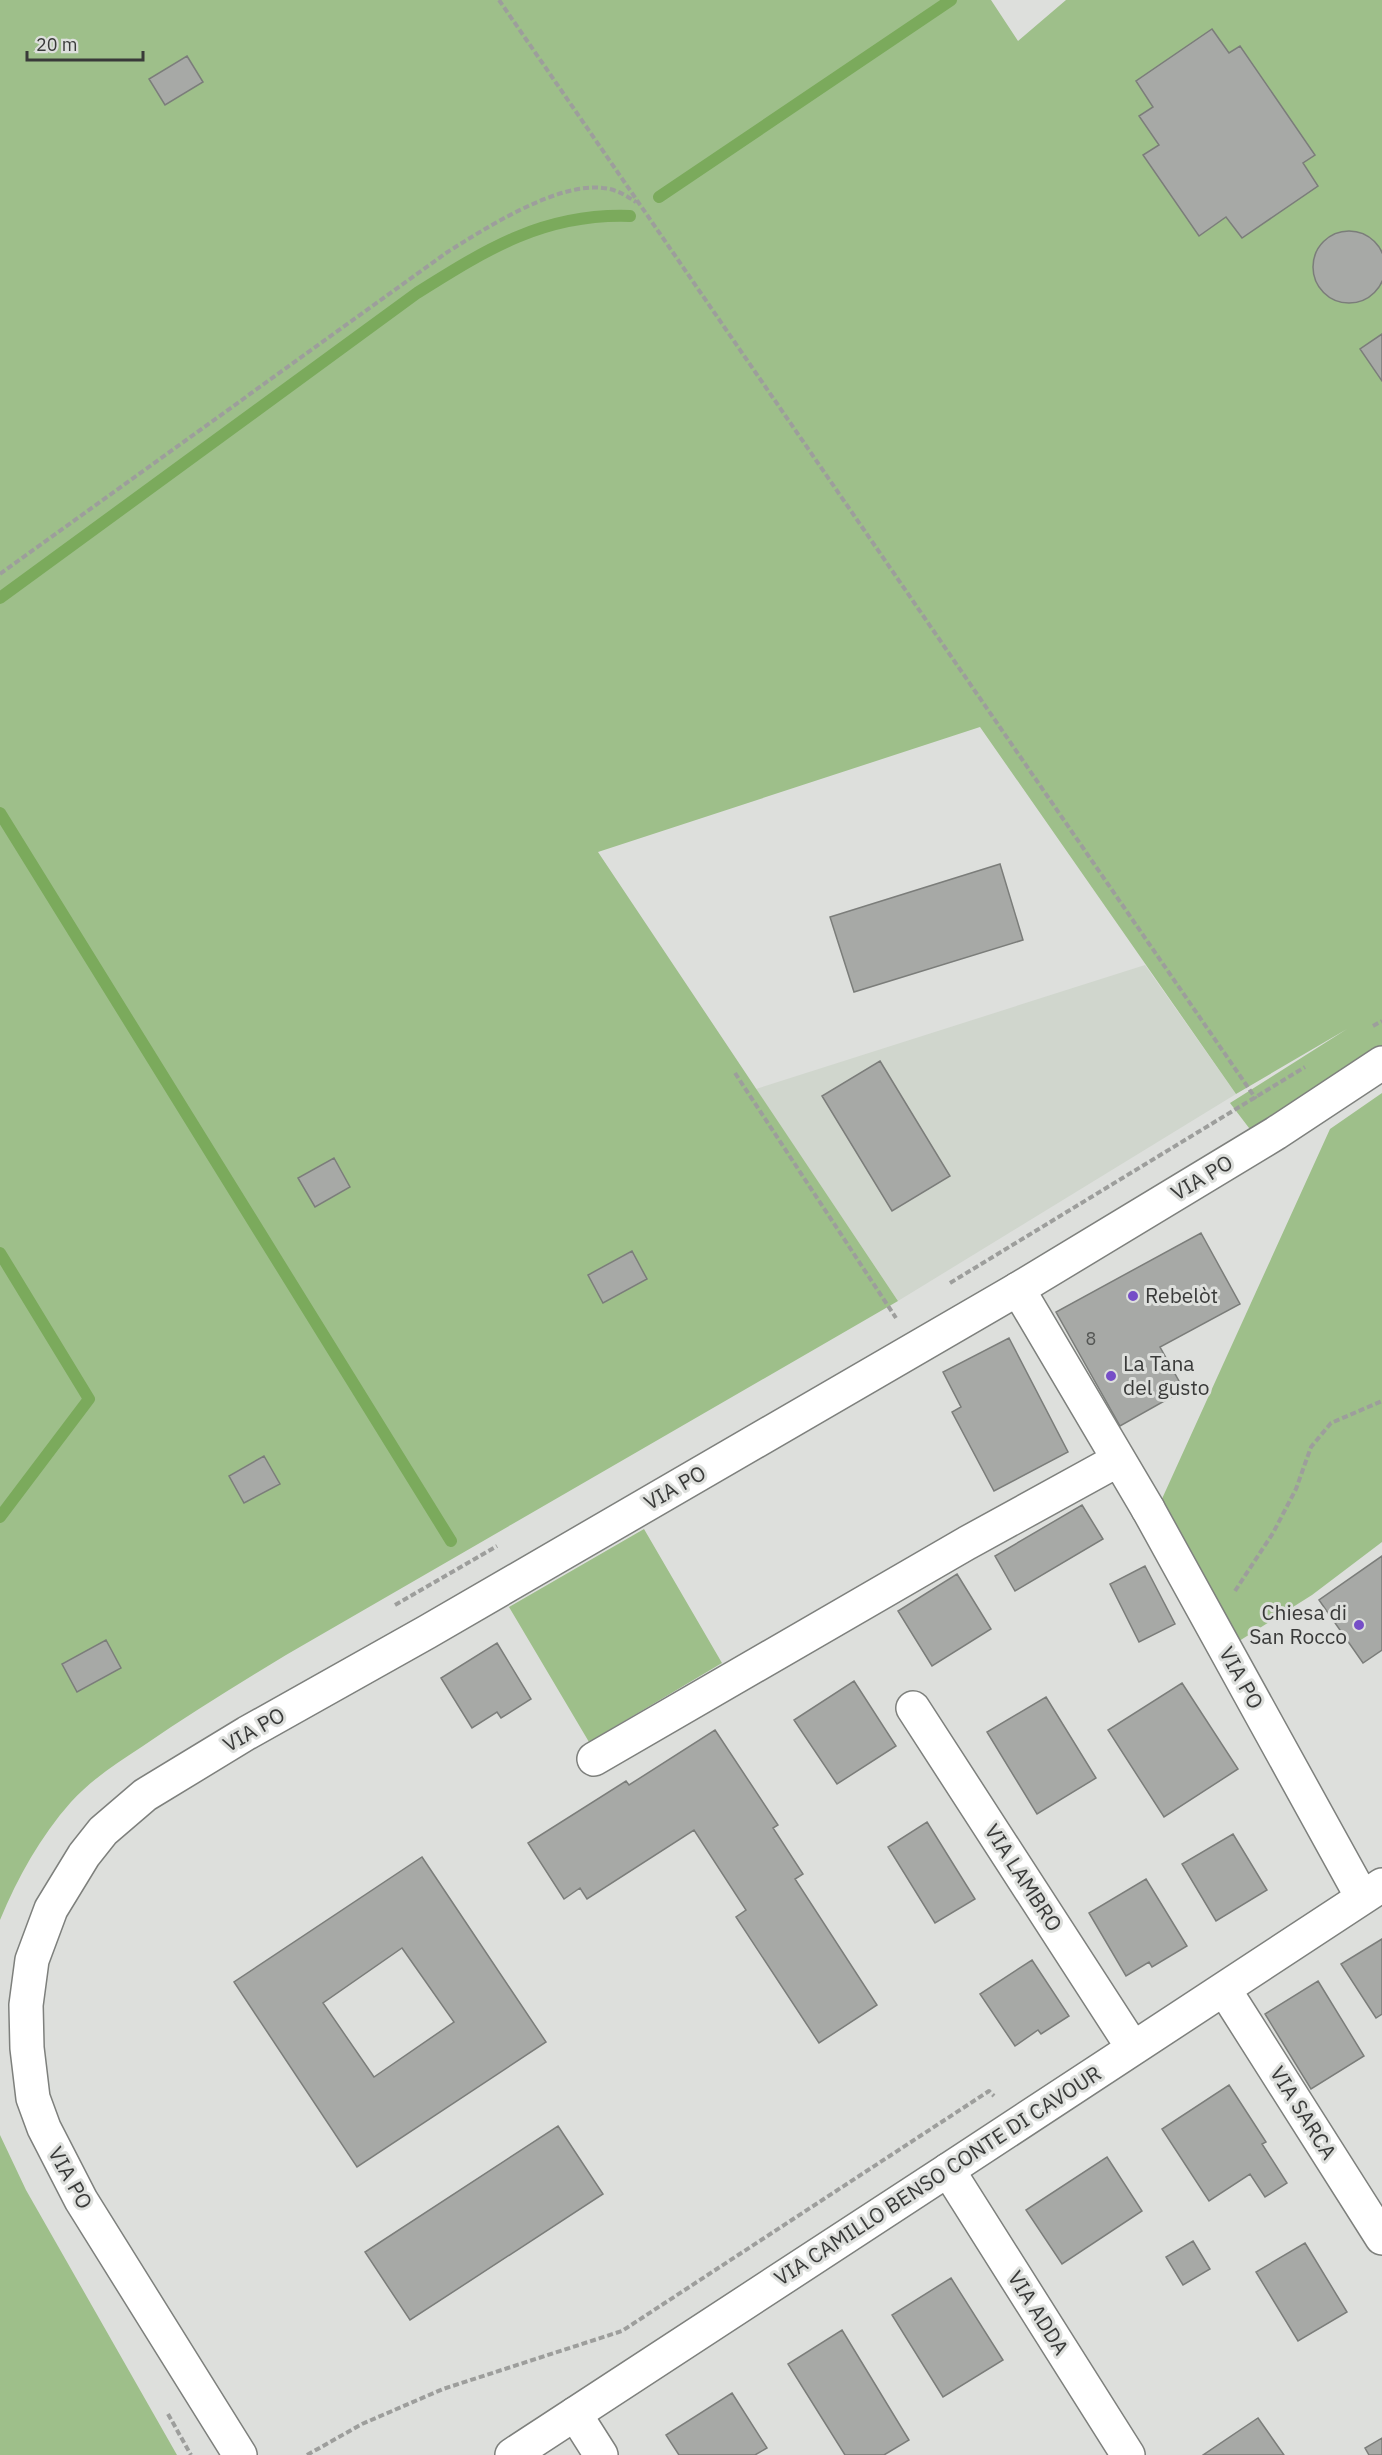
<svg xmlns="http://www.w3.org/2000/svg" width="1382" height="2455" font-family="'IBM Plex Sans',sans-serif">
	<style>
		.built { fill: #d0d6cd }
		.green { fill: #9ebf8a }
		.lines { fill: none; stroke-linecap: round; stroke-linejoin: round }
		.stream { stroke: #7baa5c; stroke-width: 12 }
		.building { fill: #a7a9a6; stroke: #7b7d7a; stroke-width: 1.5; fill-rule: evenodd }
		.pedestrian-casing { stroke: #7e807d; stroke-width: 36 }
		.minor-casing { stroke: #7e807d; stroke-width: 36 }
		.tertiary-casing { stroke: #7e807d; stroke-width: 36 }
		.path { stroke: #9d9e9c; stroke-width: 4; stroke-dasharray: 6 3; stroke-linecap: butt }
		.pedestrian { stroke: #fff; stroke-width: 33 }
		.minor { stroke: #fff; stroke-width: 33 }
		.tertiary { stroke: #fff; stroke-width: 33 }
		.poi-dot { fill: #764ec7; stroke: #dddfdc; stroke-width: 2 }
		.labels { text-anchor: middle; stroke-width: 6; stroke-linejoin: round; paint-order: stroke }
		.number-label { font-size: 18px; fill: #545654 }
		.street-label { font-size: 21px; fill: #393a39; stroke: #dddfdc }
		.poi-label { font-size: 21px; fill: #393a39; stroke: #dddfdc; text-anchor: start }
	</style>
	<rect width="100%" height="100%" fill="#dddfdc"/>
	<path class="built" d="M1145,965L1236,1094L898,1301L756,1089Z"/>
	<path class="green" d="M0,0H991L1018,41L1066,0H1382V1063L1262,1145L1230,1103L1347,1029L1236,1094L980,727L598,852L898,1301L286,1655C238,1684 189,1714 143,1746C117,1763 92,1779 71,1802C40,1837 18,1877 0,1920Z
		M1382,1093V1542L1312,1595L1228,1648L1156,1512L1330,1129Z
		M644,1529L722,1663L589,1742L509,1607Z
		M0,2135L26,2190L177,2455H0Z"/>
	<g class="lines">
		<path class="stream" d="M659,197L951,0
			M0,598L417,293C487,249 544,213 630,216
			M0,813L451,1541
			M0,1253L89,1399L0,1517"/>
	</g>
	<path class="building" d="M1212,29L1229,53L1240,46L1315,155L1303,163L1318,186L1242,238L1226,217L1199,236L1143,155L1159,145L1139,116L1153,107L1136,81Z
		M187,56L203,82L165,105L149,79Z
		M1313 267a36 36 0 1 1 72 0a36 36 0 1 1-72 0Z
		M1382,334V381L1360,349Z
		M1000,864L1023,940L854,992L830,917Z
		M880,1061L950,1176L892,1211L822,1096Z
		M334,1158L350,1187L315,1207L298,1178Z
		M1201,1233L1240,1304L1160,1347L1184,1390L1120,1426L1056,1312Z
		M632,1251L647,1279L603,1303L588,1275Z
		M1009,1338L1068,1452L994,1491L952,1412L961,1407L943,1372Z
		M264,1456L280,1484L244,1503L229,1476Z
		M1082,1505L1103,1539L1015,1591L995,1556Z
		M1382,1556V1650L1363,1663L1319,1600Z
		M1145,1566L1175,1624L1139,1642L1110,1584Z
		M957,1574L991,1629L932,1666L898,1611Z
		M106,1640L121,1668L77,1692L62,1664Z
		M497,1643L531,1699L501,1718L497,1712L472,1728L441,1678Z
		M854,1681L896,1746L837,1784L794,1720Z
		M1182,1683L1238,1769L1164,1817L1108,1730Z
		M1046,1697L1096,1778L1037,1814L987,1732Z
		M715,1730L778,1825L773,1828L803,1874L795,1879L877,2005L819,2043L736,1917L746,1910L694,1830L587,1899L580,1888L564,1899L528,1843L626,1781L629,1785Z
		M927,1822L975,1899L935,1923L888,1847Z
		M1233,1834L1267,1890L1216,1921L1182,1864Z
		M422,1857L546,2042L357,2167L234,1982ZM402,1948L454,2022L374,2077L323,2003Z
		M1146,1879L1187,1946L1152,1967L1149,1962L1126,1976L1089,1913Z
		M1382,1939V2014L1376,2018L1341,1964Z
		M1032,1960L1069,2016L1041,2034L1038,2030L1015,2046L980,1994Z
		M1318,1981L1364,2056L1311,2089L1265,2014Z
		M1229,2085L1266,2142L1262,2144L1287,2183L1265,2197L1250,2174L1209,2201L1162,2129Z
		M558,2126L603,2194L410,2320L365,2252Z
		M1107,2157L1142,2211L1062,2264L1026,2210Z
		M1193,2241L1210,2269L1183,2285L1166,2257Z
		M1305,2243L1347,2312L1298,2341L1256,2272Z
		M951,2278L1003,2360L943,2397L892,2315Z
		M842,2330L909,2440L884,2455H845L788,2364Z
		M732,2393L767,2448L755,2455H679L666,2435Z
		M1258,2418L1284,2455H1203Z
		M1382,2438V2455H1369L1365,2448Z"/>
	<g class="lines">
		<defs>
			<path id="pedestrian" d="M1148,1509L1362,1897"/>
			<path id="minor" d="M1018,1289L1148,1509
				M913,1708L1133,2048
				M594,1759L967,1543L1118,1460
				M1224,1989L1382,2238
				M948,2170L1382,1885
				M575,2414L601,2455"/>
			<path id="tertiary" d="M240,2455L81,2200L44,2128L33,2098L27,2048L26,2005L32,1960L51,1909L84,1855L103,1831L145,1795L247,1733L427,1632L1018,1289L1276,1133L1382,1063
				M512,2455L948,2170L1128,2455"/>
		</defs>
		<use href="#pedestrian" class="pedestrian-casing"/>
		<use href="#minor" class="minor-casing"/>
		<use href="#tertiary" class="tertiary-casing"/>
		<path class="path" d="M499,0L1256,1099
			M0,574L446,253C484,229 557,182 603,188C616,189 625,195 636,202
			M1373,1026L1382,1021
			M735,1073L896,1318
			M950,1283L1305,1067
			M1235,1591L1273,1533L1296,1489L1311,1447L1331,1423L1382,1401
			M395,1605L497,1546
			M168,2414L191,2455
			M307,2455L362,2424L443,2389L622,2331L989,2091L994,2096"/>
		<use href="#pedestrian" class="pedestrian"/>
		<use href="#minor" class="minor"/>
		<use href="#tertiary" class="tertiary"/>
	</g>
	<g class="poi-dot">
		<circle cx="1133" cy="1296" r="6"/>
		<circle cx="1111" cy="1376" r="6"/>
		<circle cx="1359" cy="1625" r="6"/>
	</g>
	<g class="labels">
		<g class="number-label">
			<text x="1091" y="1345">8</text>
		</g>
		<g class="street-label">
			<text transform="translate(1202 1178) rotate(-31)" y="7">VIA PO</text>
			<text transform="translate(675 1488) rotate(-30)" y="7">VIA PO</text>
			<text transform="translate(1241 1678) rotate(61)" y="7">VIA PO</text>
			<text transform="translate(254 1730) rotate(-30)" y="7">VIA PO</text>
			<text transform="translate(1023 1878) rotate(57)" y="7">VIA LAMBRO</text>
			<text transform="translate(1303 2113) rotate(58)" y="7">VIA SARCA</text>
			<text transform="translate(938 2176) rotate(-33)" y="7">VIA CAMILLO BENSO CONTE DI CAVOUR</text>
			<text transform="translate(70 2178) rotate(61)" y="7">VIA PO</text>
			<text transform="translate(1038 2313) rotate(58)" y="7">VIA ADDA</text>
		</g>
		<g class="poi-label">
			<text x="1145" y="1303">Rebelòt</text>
			<text x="1123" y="1371">La Tana<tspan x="1123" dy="24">del gusto</tspan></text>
			<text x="1347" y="1620" text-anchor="end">Chiesa di<tspan x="1347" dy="24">San Rocco</tspan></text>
		</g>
	</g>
	<path d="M27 51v9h116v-9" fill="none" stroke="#393a39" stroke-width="3"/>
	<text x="36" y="51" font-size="18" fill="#393a39" stroke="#dddfdc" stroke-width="4.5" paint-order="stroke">20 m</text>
</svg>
